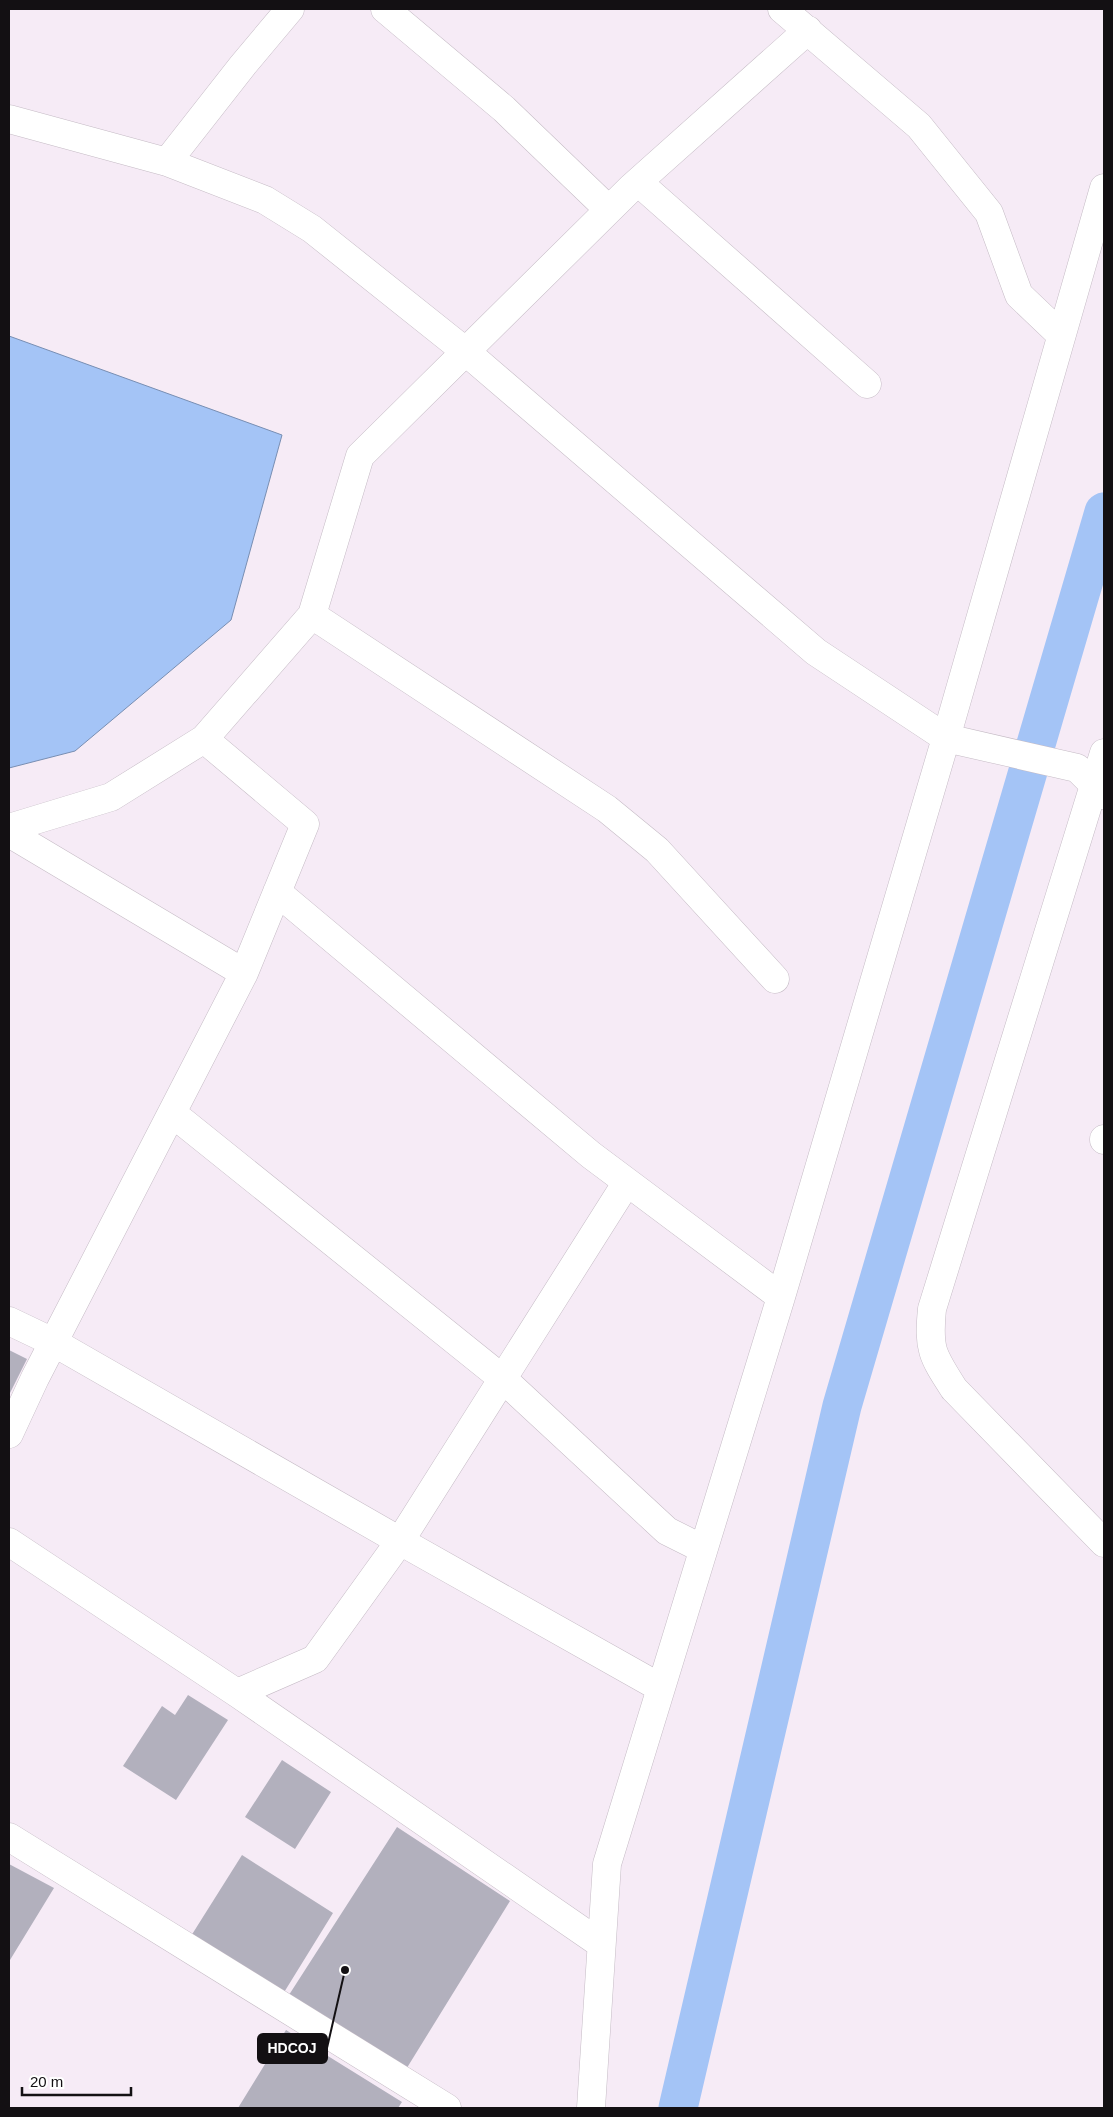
<svg xmlns="http://www.w3.org/2000/svg" width="1113" height="2117" font-family="Helvetica,sans-serif">
	<style>
		.water { fill: #a4c4f6; stroke: #788eb2 }
		.lines { fill: none; stroke-linecap: round; stroke-linejoin: round }
		.canal { stroke: #a4c4f6; stroke-width: 39 }
		.building { fill: #b2b0bd }
		.street-casing { stroke: #c5bbc5; stroke-width: 29 }
		.street { stroke: #fff; stroke-width: 28 }
		.leader { fill: none; stroke: #131013; stroke-width: 2 }
		.callout-dot { fill: #131013; stroke: #fff; stroke-width: 2 }
		.callout { fill: #131013; stroke: #131013; stroke-width: 2 }
		.callout-label { font-size: 14px; text-anchor: middle; font-weight: bold; fill: #fff }
	</style>
	<rect width="100%" height="100%" fill="#f6ebf6"/>
	<path class="water" d="M9,336L282,435L231,620L75,751L9,768Z"/>
	<g class="lines">
		<path class="canal" d="M678,2108L842,1406L1104,512"/>
	</g>
	<path class="building" d="M9,1350L27,1359L9,1395Z
		M188,1695L228,1720L176,1800L123,1766L162,1706L175,1715Z
		M282,1760L331,1792L295,1849L245,1817Z
		M397,1827L510,1901L405,2071L287,1998Z
		M242,1855L333,1913L283,1994L191,1936Z
		M9,1864L54,1888L10,1960L9,1959Z
		M286,2030L402,2102L398,2108H238Z"/>
	<g class="lines">
		<defs>
			<path id="street" d="M385,9L504,109L608,209
				M782,9L919,126L989,213L1019,295L1061,335
				M9,119L167,162L265,200L312,229L465,351L816,652L946,738L1077,768L1104,795
				M167,162L243,65L290,9
				M638,182L867,384
				M312,615L607,809L657,850L775,979
				M1104,753L932,1309C928,1349 932,1355 954,1389L1104,1543
				M9,828L111,797L204,739L312,615L360,456L631,188L808,30
				M9,833L244,973
				M277,892L591,1155L781,1297
				M172,1113L503,1379L667,1531L703,1549
				M1104,1139V1140
				M9,1321L53,1342L400,1541L661,1688
				M9,1434L35,1378L244,973L305,824L204,739
				M9,1542L237,1693L601,1944
				M237,1693L315,1659L400,1541L627,1182
				M9,1837L447,2108
				M591,2108L607,1864L781,1297L946,738L1104,188"/>
		</defs>
		<use href="#street" class="street-casing"/>
		<use href="#street" class="street"/>
	</g>
	<path class="leader" d="M345 1970L327 2048"/>
	<circle class="callout-dot" cx="345" cy="1970" r="5"/>
	<rect class="callout" x="258" y="2034" width="69" height="29" rx="5"/>
	<g class="callout-label">
		<text x="292" y="2053">HDCOJ</text>
	</g>
	<rect width="1113" height="2117" fill="none" stroke="#131013" stroke-width="20"/>
	<path d="M22 2087v8h109v-8" fill="none" stroke="#131013" stroke-width="2.5"/>
	<text x="30" y="2087" font-size="15" fill="#131013" stroke="#ffffff" stroke-width="4" paint-order="stroke">20 m</text>
</svg>
